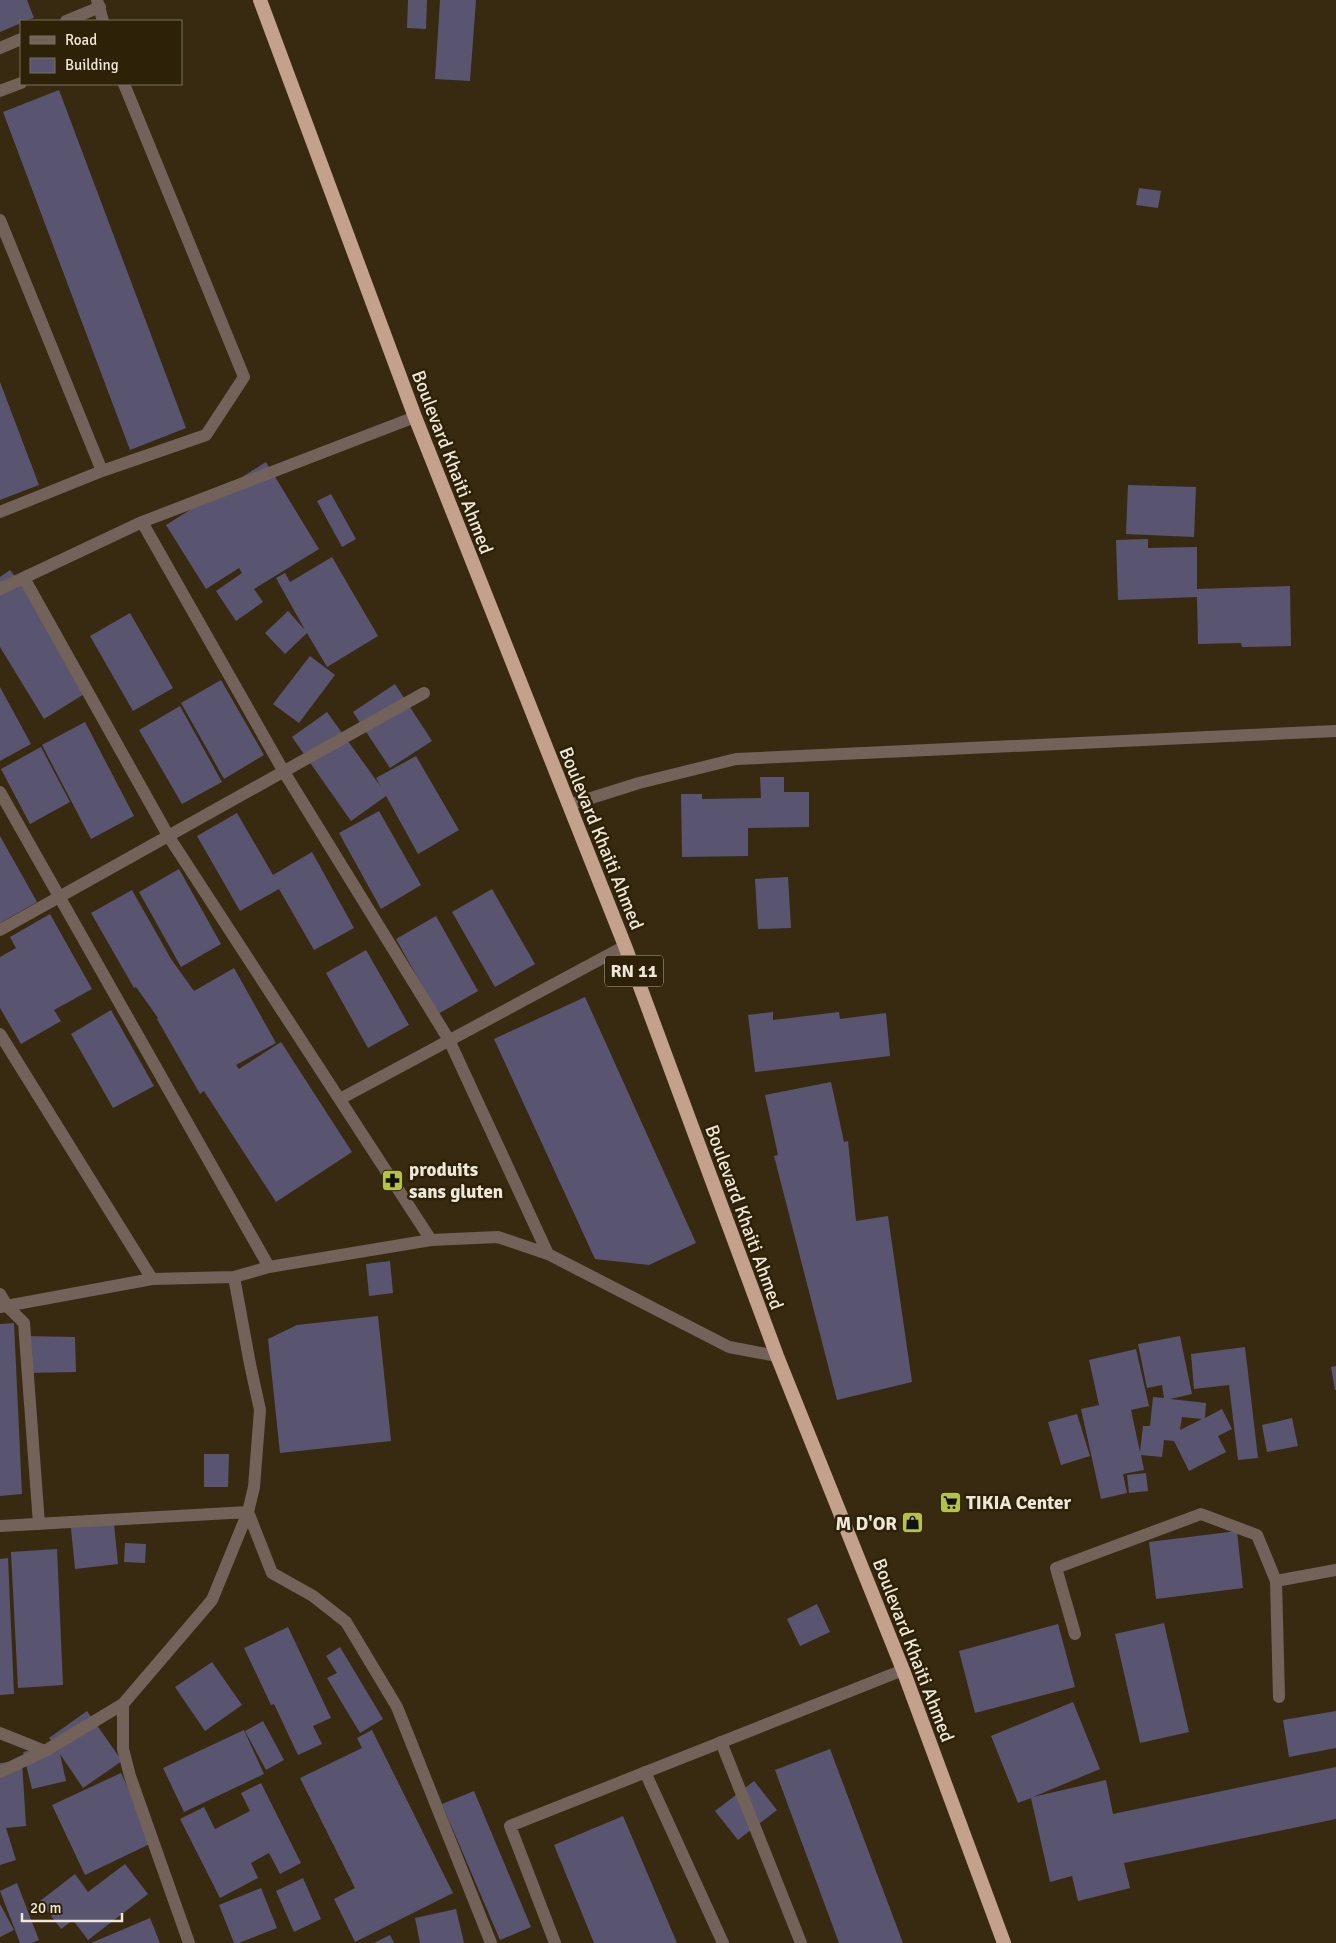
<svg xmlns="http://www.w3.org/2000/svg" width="1336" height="1943" font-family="Signika,sans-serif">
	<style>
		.building { fill: #595570; fill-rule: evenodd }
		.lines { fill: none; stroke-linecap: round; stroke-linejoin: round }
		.service { stroke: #726259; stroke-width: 12 }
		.minor { stroke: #726259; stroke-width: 12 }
		.tertiary { stroke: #726259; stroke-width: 12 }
		.trunk { stroke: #c4a18c; stroke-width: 14 }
		.labels { text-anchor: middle; stroke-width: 5; stroke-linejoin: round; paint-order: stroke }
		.shield { fill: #2d2107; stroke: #b5ac99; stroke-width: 1 }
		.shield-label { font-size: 18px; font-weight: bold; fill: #efe7d8 }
		.street-label { font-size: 19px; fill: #efe7d8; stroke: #2d2107 }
		.poi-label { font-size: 19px; font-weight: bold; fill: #efe7d8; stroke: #2d2107; text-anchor: start }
	</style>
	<rect width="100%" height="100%" fill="#372a11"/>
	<path class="building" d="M0,0H27L34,18L21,21V23L0,32Z
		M408,0H427L426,29L407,28Z
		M440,0H476L470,81L435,79Z
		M59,90L186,428L130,450L3,112Z
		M1139,188L1161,191L1158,208L1136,205Z
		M0,382L39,485L0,500Z
		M266,462L319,549L254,589L263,602L236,621L216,591L242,573L239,568L206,589L166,525Z
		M1128,485L1196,487L1194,537L1126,534Z
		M331,494L356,539L342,547L317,501Z
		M1148,539V548L1197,547V589L1290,586L1291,646L1242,647L1241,643L1198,644L1197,597L1118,600L1116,540Z
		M332,557L378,636L327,667L307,633L285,654L265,633L288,611L305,630L276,578L285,573L290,582Z
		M10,570L18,580L0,592V577Z
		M22,581L89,691L44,719L0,647V594Z
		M130,613L173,688L133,711L90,636Z
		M310,656L335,675L299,723L273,704Z
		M221,680L264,755L224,779L181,703Z
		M395,684L432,741L390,768L353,712Z
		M0,687L31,744L0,761Z
		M180,706L222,782L182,804L139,730Z
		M327,712L381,787L376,778L416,756L459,830L418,854L386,796L351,821L292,737Z
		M85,722L134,816L91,839L42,745Z
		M41,747L70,802L30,824L1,769Z
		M760,777H784V792H809V827L748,828V856L682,857L681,794H702V799L761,798Z
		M379,811L421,885L381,909L339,833Z
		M237,813L273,875L312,852L354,928L314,950L279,889L240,911L197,836Z
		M0,836L37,902L0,923Z
		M179,869L221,944L181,967L139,892Z
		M788,877L791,928L758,929L755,879Z
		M492,889L535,964L495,987L452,912Z
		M132,890L171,959L194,991L234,968L276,1043L236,1065L239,1069L281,1042L352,1152L276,1202L204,1091L200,1094L157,1019L158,1018L136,987L134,988L91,913Z
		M50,914L92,989L54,1010L61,1021L21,1044L0,1008V957L16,948L10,937Z
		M436,916L478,991L438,1014L396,939Z
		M366,950L409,1025L368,1048L326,973Z
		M585,997L696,1243L649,1265L595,1259L494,1039Z
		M111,1010L154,1086L113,1108L71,1034Z
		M773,1012V1020L839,1012L840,1019L886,1013L890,1056L755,1072L748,1015Z
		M831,1082L844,1142L848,1141L856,1221L888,1216L912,1382L837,1400L774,1156L778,1155L765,1095Z
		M390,1261L393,1293L369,1296L366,1264Z
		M378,1316L391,1441L280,1453L268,1339L297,1325Z
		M14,1323L22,1494L0,1496V1324Z
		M24,1336L75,1337L76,1372L25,1373Z
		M1180,1336L1192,1394L1170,1399L1206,1403L1205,1418L1222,1409L1232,1429L1218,1436L1226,1452L1189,1471L1174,1441L1164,1440L1162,1457L1141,1455L1144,1470L1123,1474L1127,1493L1101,1499L1081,1409L1099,1405L1089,1360L1136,1349L1149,1406L1131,1410L1140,1452L1143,1426H1150L1153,1397L1164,1398L1162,1385L1147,1388L1138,1344ZM1182,1417L1202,1419L1180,1430Z
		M1245,1347L1258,1458L1238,1460L1229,1385L1194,1389L1191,1354Z
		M1336,1366V1390H1335L1331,1367Z
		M1077,1414L1090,1456L1061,1465L1048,1422Z
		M1292,1418L1298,1446L1267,1452L1262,1425Z
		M204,1454H229L228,1487H204Z
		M1146,1473L1148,1491L1129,1493L1127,1475Z
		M113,1514L118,1564L75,1569L70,1518Z
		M1237,1531L1243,1588L1156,1599L1149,1542Z
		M125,1543L146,1544L145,1563L124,1562Z
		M57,1549L63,1685L18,1688L11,1552Z
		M8,1558L14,1694L0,1695V1559Z
		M817,1604L830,1632L800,1646L787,1619Z
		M1164,1623L1189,1732L1140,1743L1115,1634Z
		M1058,1624L1075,1687L975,1713L959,1651Z
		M288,1627L331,1718L313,1726L322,1744L298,1755L274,1704L271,1705L244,1648Z
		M340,1647L383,1719L360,1733L327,1678L337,1673L326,1656Z
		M212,1662L242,1705L205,1731L175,1687Z
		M1073,1702L1100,1769L1033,1797L1106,1780L1113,1814L1336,1767V1819L1124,1863L1130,1888L1078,1901L1072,1876L1050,1882L1031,1798L1018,1803L991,1736Z
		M87,1711L122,1761L83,1788L60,1754L66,1781L32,1789L23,1752L54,1745L49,1738Z
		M1336,1711V1748L1289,1757L1283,1720Z
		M263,1721L284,1760L266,1770L245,1731Z
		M244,1730L264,1774L184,1812L163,1768Z
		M372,1730L453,1893L355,1942L334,1899L355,1888L300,1778L362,1748L357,1738Z
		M830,1749L903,1943H839L775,1770Z
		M22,1761L26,1826L6,1828L16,1860L0,1865V1763Z
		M121,1773L154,1842L85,1875L52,1805Z
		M754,1781L777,1810L738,1840L715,1811Z
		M261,1783L301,1863L280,1874L269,1853L251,1863L258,1878L220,1898L180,1819L204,1807L215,1829L250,1811L241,1793Z
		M474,1791L531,1927L500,1940L442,1804Z
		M623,1816L677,1943H594L554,1845Z
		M125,1864L148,1894L88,1940L73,1920L61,1929L40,1901L75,1874L88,1892Z
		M303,1878L321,1919L294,1932L276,1891Z
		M17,1883L39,1940L32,1943H20L0,1891Z
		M261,1888L277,1928L239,1943H234L219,1905Z
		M0,1904L14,1930L0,1937Z
		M456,1909L464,1943H420L415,1918Z
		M150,1918L160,1943H91Z
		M390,1935L394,1943H374Z"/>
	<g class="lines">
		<path class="service" d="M0,1733L45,1751
			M721,1742L801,1943
			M645,1772L723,1943"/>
		<path class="minor" d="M97,0L103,21
			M66,21L100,7
			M0,48L21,39
			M0,91L21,83
			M0,220L102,471
			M0,512L102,471L206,435L244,377L124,84
			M142,522L284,772L449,1040L548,1254
			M24,578L169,837L431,1240
			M0,589L142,522L415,417
			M0,792L269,1267
			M0,930L424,693
			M0,1034L152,1279
			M340,1099L625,946
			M0,1294L7,1306L24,1323L39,1524
			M0,1307L152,1279L234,1277L269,1267L431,1240L498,1237L548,1254L729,1347L777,1356
			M0,1526L248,1512L272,1573L313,1596L346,1622L397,1707L491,1943
			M1276,1581L1336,1570
			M1075,1634L1056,1568L1201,1514L1257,1535L1276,1581L1279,1697
			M123,1704V1749L130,1776L189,1943
			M0,1772L45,1751L123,1704L212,1600L248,1512L254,1487L260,1410L250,1364L234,1277
			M555,1943L510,1826L903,1670"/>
		<path class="tertiary" d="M569,805L639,783L736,759L1336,731"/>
		<path class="trunk" d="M260,0L415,417L625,946L777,1356L903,1670L1004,1943"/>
	</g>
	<defs>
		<symbol id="pharmacy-square" viewBox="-11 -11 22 22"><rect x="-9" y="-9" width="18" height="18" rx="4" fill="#b5c249" stroke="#2d2107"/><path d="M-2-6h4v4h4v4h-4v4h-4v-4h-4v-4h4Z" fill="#111"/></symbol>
		<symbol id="supermarket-square" viewBox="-11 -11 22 22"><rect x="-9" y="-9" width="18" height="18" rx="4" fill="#b5c249" stroke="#2d2107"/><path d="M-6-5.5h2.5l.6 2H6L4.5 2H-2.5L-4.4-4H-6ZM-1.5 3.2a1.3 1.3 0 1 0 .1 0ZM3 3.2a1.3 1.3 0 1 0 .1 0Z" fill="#111"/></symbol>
		<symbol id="shop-square" viewBox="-11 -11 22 22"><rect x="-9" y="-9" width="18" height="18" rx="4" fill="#b5c249" stroke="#2d2107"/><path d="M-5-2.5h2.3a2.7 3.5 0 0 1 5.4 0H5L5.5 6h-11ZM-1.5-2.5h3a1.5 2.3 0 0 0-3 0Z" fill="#111"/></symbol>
	</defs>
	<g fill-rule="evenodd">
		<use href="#pharmacy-square" x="380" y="1168" width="25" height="25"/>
		<use href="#supermarket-square" x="938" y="1490" width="25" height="25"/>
		<use href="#shop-square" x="900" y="1510" width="25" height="25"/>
	</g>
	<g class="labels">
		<rect class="shield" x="605" y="955.5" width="58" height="31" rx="4"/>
		<g class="shield-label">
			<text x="634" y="977">RN 11</text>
		</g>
		<g class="street-label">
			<text transform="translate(453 462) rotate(69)" y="7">Boulevard Khaiti Ahmed</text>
			<text transform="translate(602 838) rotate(68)" y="7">Boulevard Khaiti Ahmed</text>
			<text transform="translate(745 1217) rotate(70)" y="7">Boulevard Khaiti Ahmed</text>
			<text transform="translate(914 1650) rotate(69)" y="7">Boulevard Khaiti Ahmed</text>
		</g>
		<g class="poi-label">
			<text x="409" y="1176">produits<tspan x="409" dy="22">sans gluten</tspan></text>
			<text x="966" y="1509">TIKIA Center</text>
			<text x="897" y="1530" text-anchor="end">M D'OR</text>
		</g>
	</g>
	<rect x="20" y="20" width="162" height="65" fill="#2d2107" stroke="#7b705b"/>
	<rect x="30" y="36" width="25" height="8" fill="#726259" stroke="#7b705b"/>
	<text x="65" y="45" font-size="15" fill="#efe7d8">Road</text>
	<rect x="30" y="58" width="25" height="15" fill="#595570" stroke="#7b705b"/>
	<text x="65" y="70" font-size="15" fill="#efe7d8">Building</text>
	<path d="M22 1913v8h100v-8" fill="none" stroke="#efe7d8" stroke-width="2.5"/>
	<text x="30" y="1913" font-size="15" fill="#efe7d8" stroke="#2d2107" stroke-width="4" paint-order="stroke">20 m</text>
</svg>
